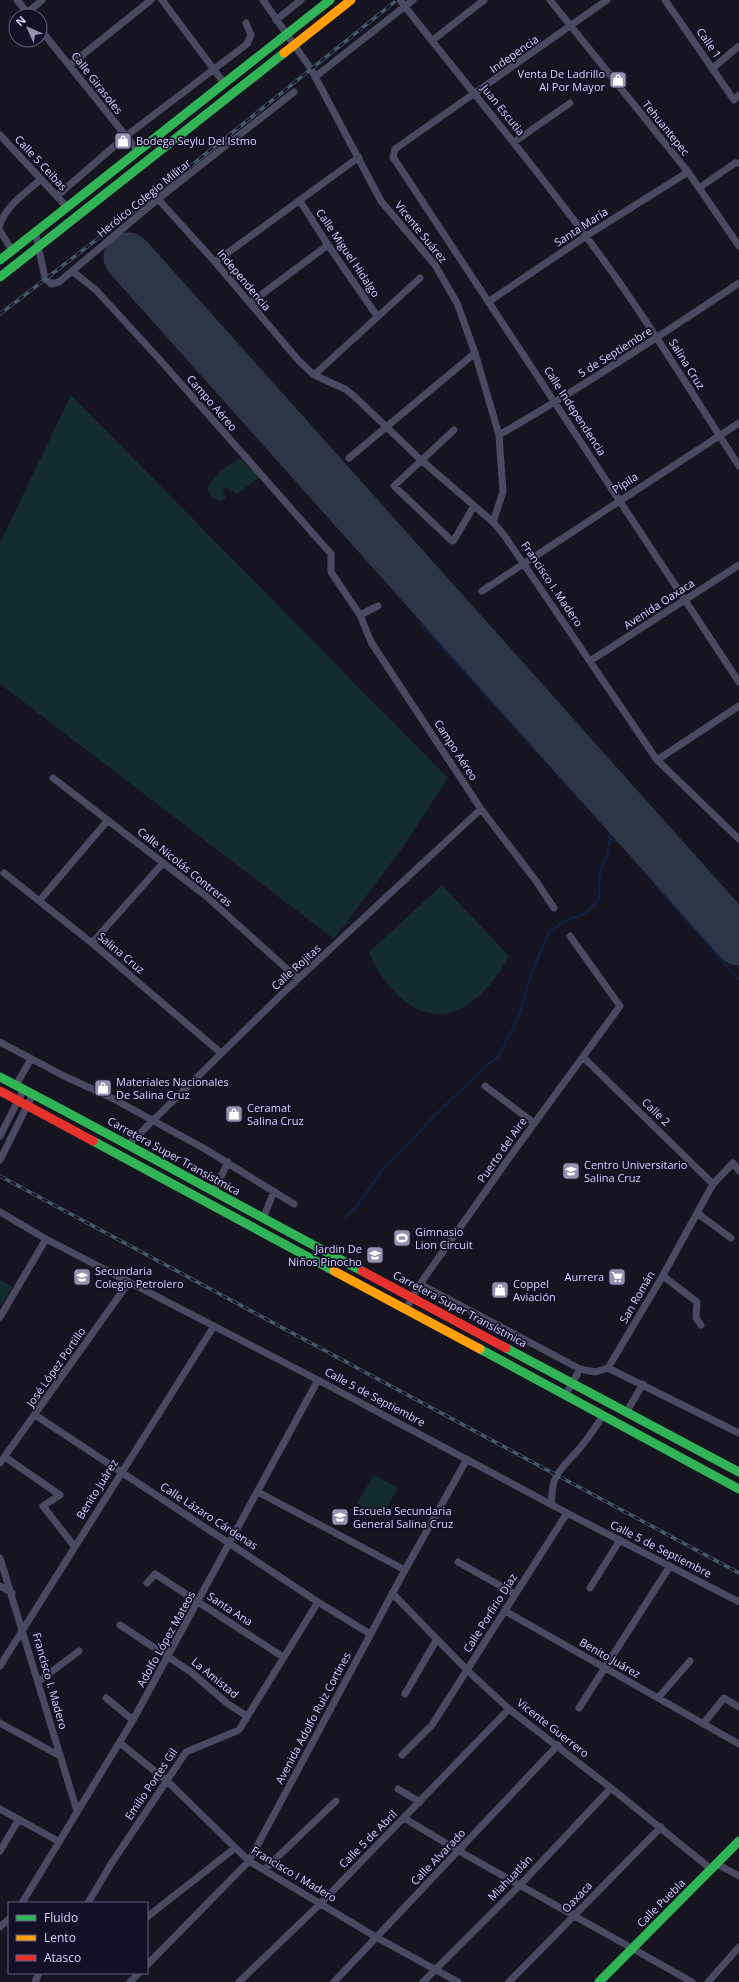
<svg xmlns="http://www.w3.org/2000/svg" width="739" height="1982" font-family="'Open Sans',sans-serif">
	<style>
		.green { fill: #132c2d }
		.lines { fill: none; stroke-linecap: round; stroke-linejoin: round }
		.stream { stroke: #0d2144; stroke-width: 2 }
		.runway { stroke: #2c3646; stroke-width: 49 }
		.street { stroke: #4a4962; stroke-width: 7 }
		.fast { stroke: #30b455; stroke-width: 9 }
		.slow { stroke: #ff9f0a; stroke-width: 9 }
		.jam { stroke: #e5322d; stroke-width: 9 }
		.rail-casing { stroke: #43596b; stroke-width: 3.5 }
		.rail { stroke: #130f26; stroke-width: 2; stroke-dasharray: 6; stroke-linecap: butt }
		.labels { text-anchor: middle; stroke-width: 3.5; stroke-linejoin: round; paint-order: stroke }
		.street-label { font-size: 11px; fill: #d9d4ff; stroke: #130f26 }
		.poi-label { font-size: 11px; fill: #d9d4ff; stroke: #130f26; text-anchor: start }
	</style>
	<rect width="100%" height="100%" fill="#161421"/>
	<path class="green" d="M71,395L448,778L403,847L334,939L0,684V543Z
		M240,458L259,478L237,494L225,487L223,492L226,497L220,502L211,496L207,488L220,471Z
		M442,885L509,956C483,1005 437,1040 392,989C382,977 374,966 369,952Z
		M0,1280L12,1287L2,1304L0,1303Z
		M374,1475L398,1488L382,1516L357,1503Z"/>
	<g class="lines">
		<path class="stream" d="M421,624L590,810C608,820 607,817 610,838L637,850L640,861L655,884L739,980
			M344,1218L356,1207L382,1170L410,1142L431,1119L487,1065L499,1056L518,1018L532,972L549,932L566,920L584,914L599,900L600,871L607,856L610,838"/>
		<path class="runway" d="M128,257L739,941"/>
		<path class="street" d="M17,0L30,16
			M162,0L224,83
			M263,0L311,69L381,201L435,265L457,303L475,353L499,435L503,492L493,522
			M400,0C461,79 526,155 585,235C641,309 689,389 739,466
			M550,0L688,172L739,246
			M607,0L395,149L393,157L739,682
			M665,0L734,100L739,95
			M27,13L42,0
			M276,20L301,0
			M40,29L138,151
			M433,40L484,0
			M70,65L151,0
			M713,68L739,46
			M315,77L413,0
			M0,135L66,206
			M514,142L570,103
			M699,188L735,163H739
			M57,196L126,136L247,44L251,35L246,23
			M158,199L215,262L299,361L314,375L345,389L354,396L421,460L493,522L504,535L657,760L739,839
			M300,201L328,245L377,316
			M0,225C5,206 27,192 41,179
			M0,231L12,250
			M35,231L45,278L51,284L59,282L158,199L294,92
			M215,262L359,157
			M72,271L96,290L160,360L331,554V572L360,615
			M488,302L586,236L688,172
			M250,303L328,245
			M314,375L420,278
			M454,430L394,486L452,541L454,540L474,506
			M499,435C581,388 660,336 739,283
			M349,458L475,353
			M482,591L739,423
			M378,606L360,615L371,642L481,809L536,881L554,908
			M590,661L739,565
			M657,760L739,706
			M53,778L206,896L298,979
			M4,873L92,943L221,1053
			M40,900L108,820
			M92,943L163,863
			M0,1042L64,1076L110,1097L205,1149L294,1204
			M583,1057L713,1184
			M16,1085L31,1059
			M485,1086L534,1123
			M0,1136L24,1089
			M129,1144L284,992L481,809
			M0,1160L33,1094
			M214,1191L228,1162
			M0,1212L46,1239L318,1380L567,1513L739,1602
			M697,1213L731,1238
			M263,1219L274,1191
			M663,1276L697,1302L696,1318L701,1325
			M420,1284L580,1369
			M406,1309L420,1284L509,1158L620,1006L570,936
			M0,1317L46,1239
			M608,1368L739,1433
			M565,1396L580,1369L595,1372L608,1368L662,1277L713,1184L733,1163L739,1171
			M627,1411L643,1384
			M35,1415L318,1602L370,1634
			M5,1457L60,1495L43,1506L74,1546
			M0,1463L129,1282
			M258,1492L405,1570
			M552,1505C550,1474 561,1470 579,1449C588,1439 595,1427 603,1416
			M0,1558L77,1811
			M458,1562L515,1594
			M147,1583L155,1574L283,1657
			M0,1586L12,1593
			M590,1588L620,1540
			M392,1593L467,1670L509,1709L611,1788L711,1869
			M505,1611L739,1744
			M120,1625L191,1672L228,1704L247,1716
			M0,1666L214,1326
			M38,1682L79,1651
			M405,1694L437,1639
			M106,1698L133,1720
			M658,1698L690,1661
			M579,1708L670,1566
			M0,1723L60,1756
			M703,1724L724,1698L739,1707
			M120,1743L167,1781L249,1861L376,1937L458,1982
			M402,1755L432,1725L567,1513
			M398,1789L420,1802
			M0,1809L58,1841
			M404,1818L459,1851L692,1982
			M0,1851L19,1819
			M717,1864L739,1876
			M264,1870L336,1801
			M22,1903L133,1720L318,1380
			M88,1903L111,1864L186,1752L239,1730L318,1602
			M147,1917L235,1848
			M0,1927L9,1919
			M147,1965L249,1861L405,1570L467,1459
			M35,1982L39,1973
			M130,1982L139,1973
			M239,1982L321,1903L509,1709
			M334,1982L558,1745
			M423,1982L520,1885L611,1788
			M509,1982L661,1827
			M708,1982L739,1947"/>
		<path class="fast" d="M0,260L330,0
			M0,277L284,53
			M0,1077C121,1140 241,1207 362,1271
			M93,1141L334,1271
			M506,1348L739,1472
			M480,1349L739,1489
			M599,1982L739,1841"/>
		<path class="slow" d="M284,53L351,0
			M334,1271L480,1349"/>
		<path class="jam" d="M0,1091L93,1141
			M362,1271L506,1348"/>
		<defs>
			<path id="rail" d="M0,314L157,193L397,0
				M0,1176L739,1573"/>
		</defs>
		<use href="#rail" class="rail-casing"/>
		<use href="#rail" class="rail"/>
	</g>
	<defs>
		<symbol id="shop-square" viewBox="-11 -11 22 22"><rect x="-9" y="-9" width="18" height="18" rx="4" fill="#9591b1" stroke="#130f26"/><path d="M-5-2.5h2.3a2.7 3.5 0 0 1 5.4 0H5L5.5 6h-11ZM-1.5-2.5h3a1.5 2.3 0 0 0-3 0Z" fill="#fff"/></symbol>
		<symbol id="school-square" viewBox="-11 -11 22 22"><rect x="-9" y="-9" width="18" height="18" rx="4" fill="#9591b1" stroke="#130f26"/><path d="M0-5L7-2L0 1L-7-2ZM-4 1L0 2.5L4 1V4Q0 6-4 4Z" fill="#fff"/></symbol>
		<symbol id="stadium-square" viewBox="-11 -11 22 22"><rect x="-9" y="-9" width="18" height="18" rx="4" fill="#9591b1" stroke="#130f26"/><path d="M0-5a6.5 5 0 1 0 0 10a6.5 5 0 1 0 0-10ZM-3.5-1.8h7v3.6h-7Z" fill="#fff"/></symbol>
		<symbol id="supermarket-square" viewBox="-11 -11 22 22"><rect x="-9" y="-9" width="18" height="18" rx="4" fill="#9591b1" stroke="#130f26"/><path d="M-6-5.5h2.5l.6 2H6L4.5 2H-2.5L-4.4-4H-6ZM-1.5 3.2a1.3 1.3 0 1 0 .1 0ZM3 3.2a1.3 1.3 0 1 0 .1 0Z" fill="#fff"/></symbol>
	</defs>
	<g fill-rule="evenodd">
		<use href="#shop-square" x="608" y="70" width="20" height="20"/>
		<use href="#shop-square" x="113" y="131" width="20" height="20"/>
		<use href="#shop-square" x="93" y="1078" width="20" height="20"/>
		<use href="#shop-square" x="224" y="1104" width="20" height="20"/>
		<use href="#school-square" x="561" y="1161" width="20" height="20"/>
		<use href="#stadium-square" x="392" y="1228" width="20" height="20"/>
		<use href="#school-square" x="365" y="1245" width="20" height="20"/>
		<use href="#school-square" x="72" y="1267" width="20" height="20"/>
		<use href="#supermarket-square" x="607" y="1267" width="20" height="20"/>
		<use href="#shop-square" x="490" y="1280" width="20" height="20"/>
		<use href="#school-square" x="330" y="1507" width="20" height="20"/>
	</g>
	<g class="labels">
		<g class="street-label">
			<text transform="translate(709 43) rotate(55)" y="4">Calle 1</text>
			<text transform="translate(514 54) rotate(-35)" y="4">Indepencia</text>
			<text transform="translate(97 83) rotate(52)" y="4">Calle Girasoles</text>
			<text transform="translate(503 110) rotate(51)" y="4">Juan Escutia</text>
			<text transform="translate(666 128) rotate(51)" y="4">Tehuantepec</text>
			<text transform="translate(41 163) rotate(47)" y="4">Calle 5 Ceibas</text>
			<text transform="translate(144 198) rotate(-39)" y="4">Heróico Colegio Militar</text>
			<text transform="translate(581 227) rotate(-33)" y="4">Santa María</text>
			<text transform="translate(421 232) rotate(51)" y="4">Vicente Suárez</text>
			<text transform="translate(348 253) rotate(56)" y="4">Calle Miguel Hidalgo</text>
			<text transform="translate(244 280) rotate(50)" y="4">Independencia</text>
			<text transform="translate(615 352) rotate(-32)" y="4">5 de Septiembre</text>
			<text transform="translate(687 364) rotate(58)" y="4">Salina Cruz</text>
			<text transform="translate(212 403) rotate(49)" y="4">Campo Aéreo</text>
			<text transform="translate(575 411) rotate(57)" y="4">Calle Independencia</text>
			<text transform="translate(625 483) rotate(-33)" y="4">Pípila</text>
			<text transform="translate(552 584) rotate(56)" y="4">Francisco I. Madero</text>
			<text transform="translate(659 604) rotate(-33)" y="4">Avenida Oaxaca</text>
			<text transform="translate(456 750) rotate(57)" y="4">Campo Aéreo</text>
			<text transform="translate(185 867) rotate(39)" y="4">Calle Nicolás Contreras</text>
			<text transform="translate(121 953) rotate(40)" y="4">Salina Cruz</text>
			<text transform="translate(296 967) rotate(-42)" y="4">Calle Rojitas</text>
			<text transform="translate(656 1112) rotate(44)" y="4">Calle 2</text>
			<text transform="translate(502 1150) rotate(-55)" y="4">Puerto del Aire</text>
			<text transform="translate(174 1156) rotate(29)" y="4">Carretera Super Transístmica</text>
			<text transform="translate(637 1297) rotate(-60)" y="4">San Román</text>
			<text transform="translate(460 1309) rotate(28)" y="4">Carretera Super Transístmica</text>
			<text transform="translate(56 1367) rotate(-55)" y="4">José López Portillo</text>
			<text transform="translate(375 1397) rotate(28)" y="4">Calle 5 de Septiembre</text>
			<text transform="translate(97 1489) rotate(-58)" y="4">Benito Juárez</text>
			<text transform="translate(209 1516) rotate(33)" y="4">Calle Lázaro Cárdenas</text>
			<text transform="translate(661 1549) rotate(27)" y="4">Calle 5 de Septiembre</text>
			<text transform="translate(230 1609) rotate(33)" y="4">Santa Ana</text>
			<text transform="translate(490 1613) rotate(-58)" y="4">Calle Porfirio Díaz</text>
			<text transform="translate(166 1639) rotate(-61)" y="4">Adolfo López Mateos</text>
			<text transform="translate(610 1658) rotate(30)" y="4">Benito Juárez</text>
			<text transform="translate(215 1678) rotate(39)" y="4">La Amistad</text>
			<text transform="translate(50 1681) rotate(74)" y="4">Francisco I. Madero</text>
			<text transform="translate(313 1718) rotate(-62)" y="4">Avenida Adolfo Ruiz Cortines</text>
			<text transform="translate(553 1728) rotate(38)" y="4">Vicente Guerrero</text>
			<text transform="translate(151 1784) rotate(-56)" y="4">Emilio Portes Gil</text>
			<text transform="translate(368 1839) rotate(-45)" y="4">Calle 5 de Abril</text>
			<text transform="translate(438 1857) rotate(-46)" y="4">Calle Alvarado</text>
			<text transform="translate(294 1874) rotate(31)" y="4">Francisco I Madero</text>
			<text transform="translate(510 1878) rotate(-46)" y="4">Miahuatlán</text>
			<text transform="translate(577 1897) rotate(-46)" y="4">Oaxaca</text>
			<text transform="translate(661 1903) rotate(-45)" y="4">Calle Puebla</text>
		</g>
		<g class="poi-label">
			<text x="605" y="78" text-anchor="end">Venta De Ladrillo<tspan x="605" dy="13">Al Por Mayor</tspan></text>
			<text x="136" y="145">Bodega Seylu Del Istmo</text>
			<text x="116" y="1086">Materiales Nacionales<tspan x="116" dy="13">De Salina Cruz</tspan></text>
			<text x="247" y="1112">Ceramat<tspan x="247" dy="13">Salina Cruz</tspan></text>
			<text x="584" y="1169">Centro Universitario<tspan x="584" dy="13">Salina Cruz</tspan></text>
			<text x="415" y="1236">Gimnasio<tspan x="415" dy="13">Lion Circuit</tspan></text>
			<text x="362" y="1253" text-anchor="end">Jardin De<tspan x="362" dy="13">Niños Pinocho</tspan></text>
			<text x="95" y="1275">Secundaria<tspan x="95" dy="13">Colegio Petrolero</tspan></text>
			<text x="604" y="1281" text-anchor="end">Aurrera</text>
			<text x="513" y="1288">Coppel<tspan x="513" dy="13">Aviación</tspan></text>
			<text x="353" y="1515">Escuela Secundaria<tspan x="353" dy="13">General Salina Cruz</tspan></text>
		</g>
	</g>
	<rect x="8" y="1902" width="140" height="72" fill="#130f26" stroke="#625e7d"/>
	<rect x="16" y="1915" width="20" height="6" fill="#30b455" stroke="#625e7d"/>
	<text x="44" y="1922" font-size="12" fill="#d9d4ff">Fluido</text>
	<rect x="16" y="1935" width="20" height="6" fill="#ff9f0a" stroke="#625e7d"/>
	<text x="44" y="1942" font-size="12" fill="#d9d4ff">Lento</text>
	<rect x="16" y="1955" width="20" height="6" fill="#e5322d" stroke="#625e7d"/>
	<text x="44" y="1962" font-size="12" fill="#d9d4ff">Atasco</text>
	<g transform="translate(28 28) rotate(315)"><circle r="19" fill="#130f26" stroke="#625e7d"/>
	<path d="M0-3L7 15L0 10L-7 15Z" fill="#9591b1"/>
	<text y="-6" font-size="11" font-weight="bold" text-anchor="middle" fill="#d9d4ff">N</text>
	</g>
</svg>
